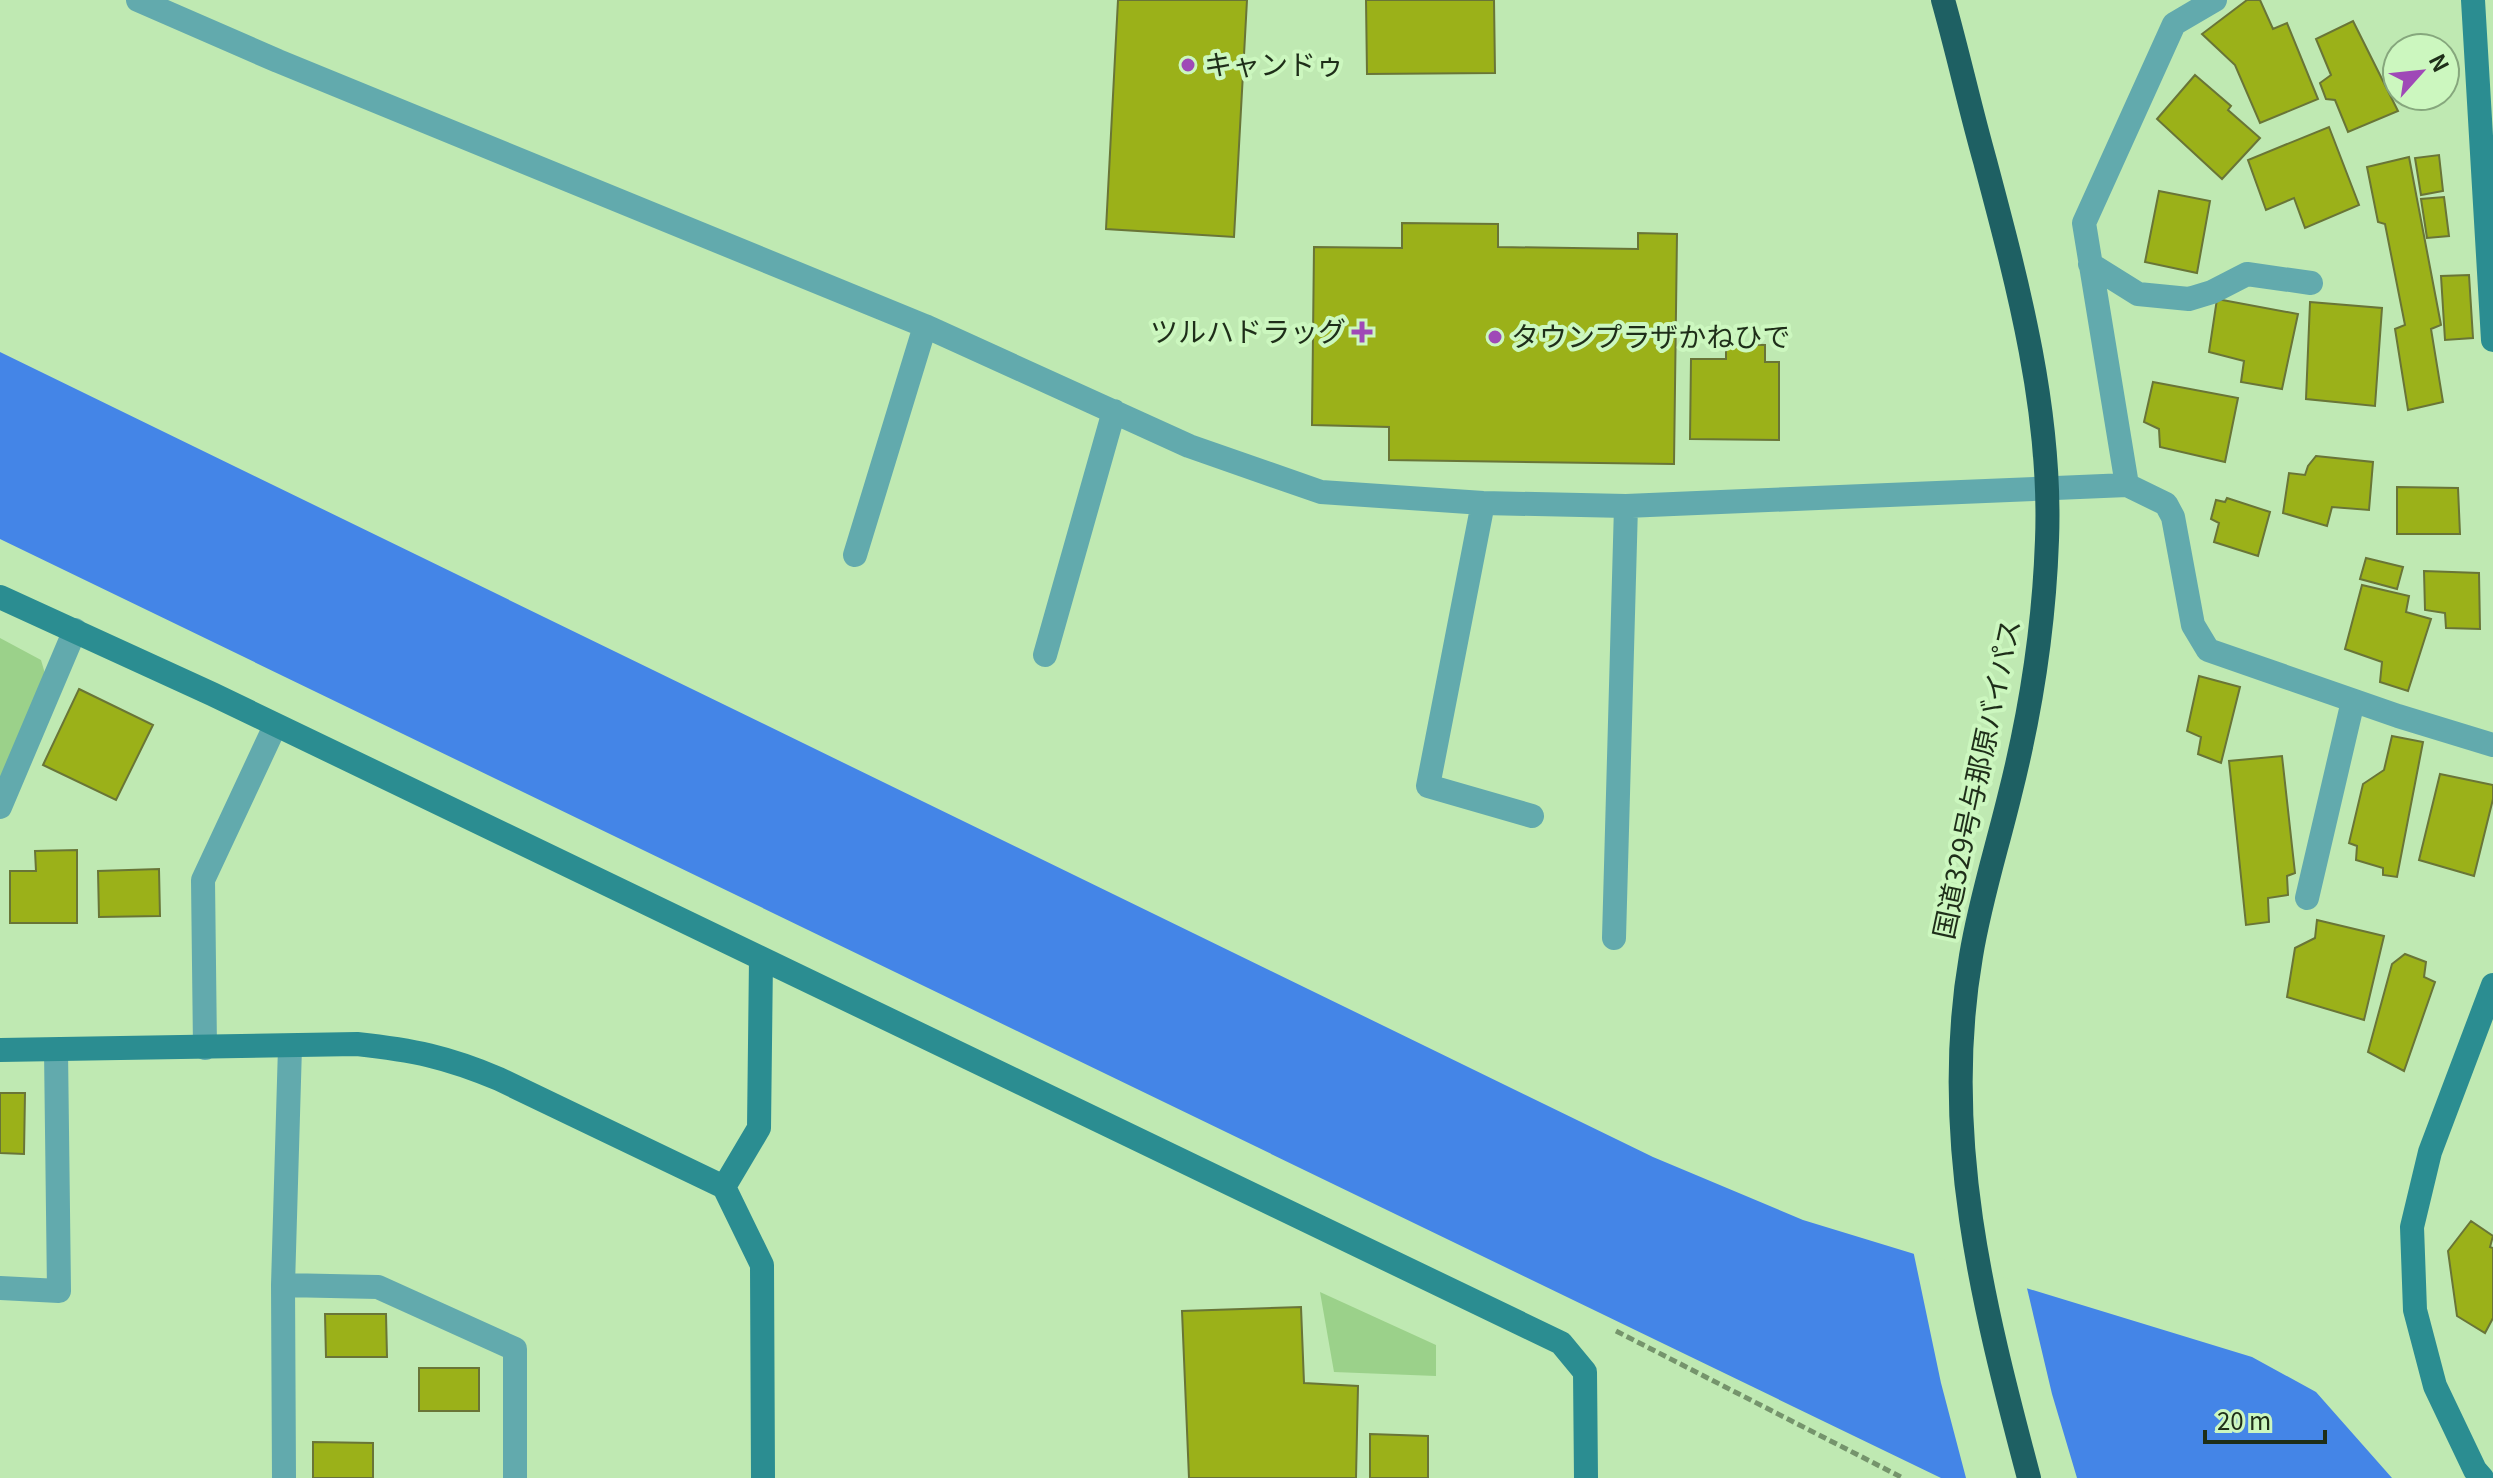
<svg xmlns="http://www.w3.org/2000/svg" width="2493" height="1478" font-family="Georgia,'Noto Sans JP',serif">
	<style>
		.green { fill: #9bd18a }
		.water { fill: #4485e7 }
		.pier { fill: #bfe9b2 }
		.building { fill: #9bb119; stroke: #697537; stroke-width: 2 }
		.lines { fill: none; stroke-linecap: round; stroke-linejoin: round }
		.path { stroke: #75946c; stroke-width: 5; stroke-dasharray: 8 4; stroke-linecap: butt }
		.street { stroke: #62aaad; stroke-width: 24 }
		.secondary { stroke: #2b8d91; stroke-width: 24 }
		.highway { stroke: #1e6063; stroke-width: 24 }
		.poi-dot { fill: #9f49b7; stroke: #ccf7bf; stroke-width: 3 }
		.labels { text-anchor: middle; stroke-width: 8; stroke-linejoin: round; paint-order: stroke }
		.poi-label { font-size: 28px; fill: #1e2e19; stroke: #ccf7bf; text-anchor: start }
		.street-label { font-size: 28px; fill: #1e2e19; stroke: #ccf7bf }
	</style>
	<rect width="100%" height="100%" fill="#bfe9b2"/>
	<path class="green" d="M0,638L41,660L46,677L0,779Z
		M1320,1292L1436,1345V1376L1334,1372Z"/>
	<path class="water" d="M0,352L1653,1157L1803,1220L2252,1357L2316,1392L2392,1478H1941L0,539Z"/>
	<path class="pier" d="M1913,1250L2026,1284L2052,1394L2077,1478H1966L1941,1383Z"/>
	<path class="building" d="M1118,0H1247L1234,237L1106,229Z
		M1366,0H1494L1495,73L1367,74Z
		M2247,0H2260L2273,29L2287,23L2318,99L2260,123L2235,65L2202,34Z
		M2353,21L2398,111L2348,132L2335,100L2326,99L2320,83L2331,75L2316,39Z
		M2195,75L2231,106L2228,110L2260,138L2222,179L2157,119Z
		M2329,127L2359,205L2305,228L2294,198L2266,210L2248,160Z
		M2439,155L2443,191L2421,195L2415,158Z
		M2409,157L2441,325L2431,329L2443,402L2408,410L2395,329L2405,325L2385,224L2378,222L2367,167Z
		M2159,191L2210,201L2197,273L2145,262Z
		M2444,197L2449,236L2427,238L2421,199Z
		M1402,223L1498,224V247L1638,249V233L1677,234L1674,464L1389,460V427L1312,425L1314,247L1402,248Z
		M2469,275L2473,338L2445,340L2441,276Z
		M2217,299L2298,314L2282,389L2241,382L2244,361L2209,352Z
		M2310,302L2382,308L2375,406L2306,399Z
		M1726,344L1765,345V362H1779V440L1690,439L1691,359H1726Z
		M2153,382L2238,398L2225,462L2160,447L2159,429L2144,422Z
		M2316,456L2373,462L2369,510L2332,507L2327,526L2283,513L2289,473L2305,475L2308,466Z
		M2397,487L2458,488L2460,534H2397Z
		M2227,498L2270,512L2258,556L2214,542L2219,523L2211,519L2216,500L2225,502Z
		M2366,558L2403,567L2397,589L2360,579Z
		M2424,571L2479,573L2480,629L2446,628L2445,613L2425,610Z
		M2362,585L2409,596L2406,612L2431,619L2408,691L2380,682L2382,662L2345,649Z
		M2199,676L2240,687L2221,763L2198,754L2201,737L2187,731Z
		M79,689L153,725L116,800L43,765Z
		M2392,736L2423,742L2397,877L2383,875V868L2356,860L2357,846L2349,843L2363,784L2384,770Z
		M2282,756L2295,873L2287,876L2288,895L2268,898L2269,922L2246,925L2229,761Z
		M2440,774L2493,785V799L2474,876L2419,860Z
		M77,850V923H10V871H36L35,851Z
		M159,869L160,916L99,917L98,871Z
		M2317,920L2384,936L2364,1020L2287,997L2295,948L2315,938Z
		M2405,954L2426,962L2424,977L2435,982L2404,1071L2368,1052L2392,964Z
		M0,1093H25L24,1154L0,1153Z
		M2471,1221L2493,1236L2490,1247L2493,1248V1318L2485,1333L2457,1316L2448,1251Z
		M1301,1307L1304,1383L1358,1386L1356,1478H1189L1182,1311Z
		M325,1314H386L387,1357H326Z
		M419,1368H479V1411H419Z
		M1370,1434L1428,1436V1478H1370Z
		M313,1442L373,1443V1478H313Z"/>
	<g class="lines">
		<path class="path" d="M1616,1331L1903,1478"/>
		<path class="street" d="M138,0L278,61L925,326L1189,446L1321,492L1483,503L1626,506L2127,485L2166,504L2173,517L2193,625L2208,650L2398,716L2493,745
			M2090,264L2138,294L2189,299L2212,292L2247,274L2311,283
			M2127,485L2084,223L2174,24L2215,0
			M1483,503L1428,786L1532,816
			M855,555L925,326
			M1045,655L1114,411
			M0,807L75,630
			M2307,898L2353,701
			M1614,938L1626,506
			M205,1048L203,880L275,726
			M283,1285L378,1287L515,1349V1478
			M0,1288L59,1291L56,1050
			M284,1478L283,1285L290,1047"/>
		<path class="secondary" d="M2473,0L2493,340
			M0,597L212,694L1561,1343L1585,1372L1586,1478
			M0,1050L357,1044C413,1050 447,1057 499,1079L724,1187L762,1265L763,1478
			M724,1187L759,1128L761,959
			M2482,1478L2475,1470L2435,1386L2415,1310L2412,1227L2430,1152L2493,985"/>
		<path class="highway" d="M1943,0C1958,53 1970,108 1985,161C2018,285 2052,411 2047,540C2044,627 2031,711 2010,794C1997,848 1980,901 1971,956C1940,1136 1983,1305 2029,1478"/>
	</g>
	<g class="poi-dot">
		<circle cx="1188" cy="65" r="8"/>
		<path d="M1358 320h8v8h8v8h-8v8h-8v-8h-8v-8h8z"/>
		<circle cx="1495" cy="337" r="8"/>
	</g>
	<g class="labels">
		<g class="poi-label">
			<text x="1204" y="75">キャンドゥ</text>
			<text x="1346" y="342" text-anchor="end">ツルハドラッグ</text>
			<text x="1511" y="347">タウンプラザかねひで</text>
		</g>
		<g class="street-label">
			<text transform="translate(1977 779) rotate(-78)" y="10">国道329号与那原バイパス</text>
		</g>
	</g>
	<g transform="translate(2421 72) rotate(63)"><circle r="38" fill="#ccf7bf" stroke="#86a77d" stroke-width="2"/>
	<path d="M0-6L14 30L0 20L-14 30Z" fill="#9f49b7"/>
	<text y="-12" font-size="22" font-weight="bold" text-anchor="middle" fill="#1e2e19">N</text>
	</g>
	<path d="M2205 1430v12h120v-12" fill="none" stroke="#1e2e19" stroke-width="4"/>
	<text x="2217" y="1430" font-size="24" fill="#1e2e19" stroke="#ccf7bf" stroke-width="6" paint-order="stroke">20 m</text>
</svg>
